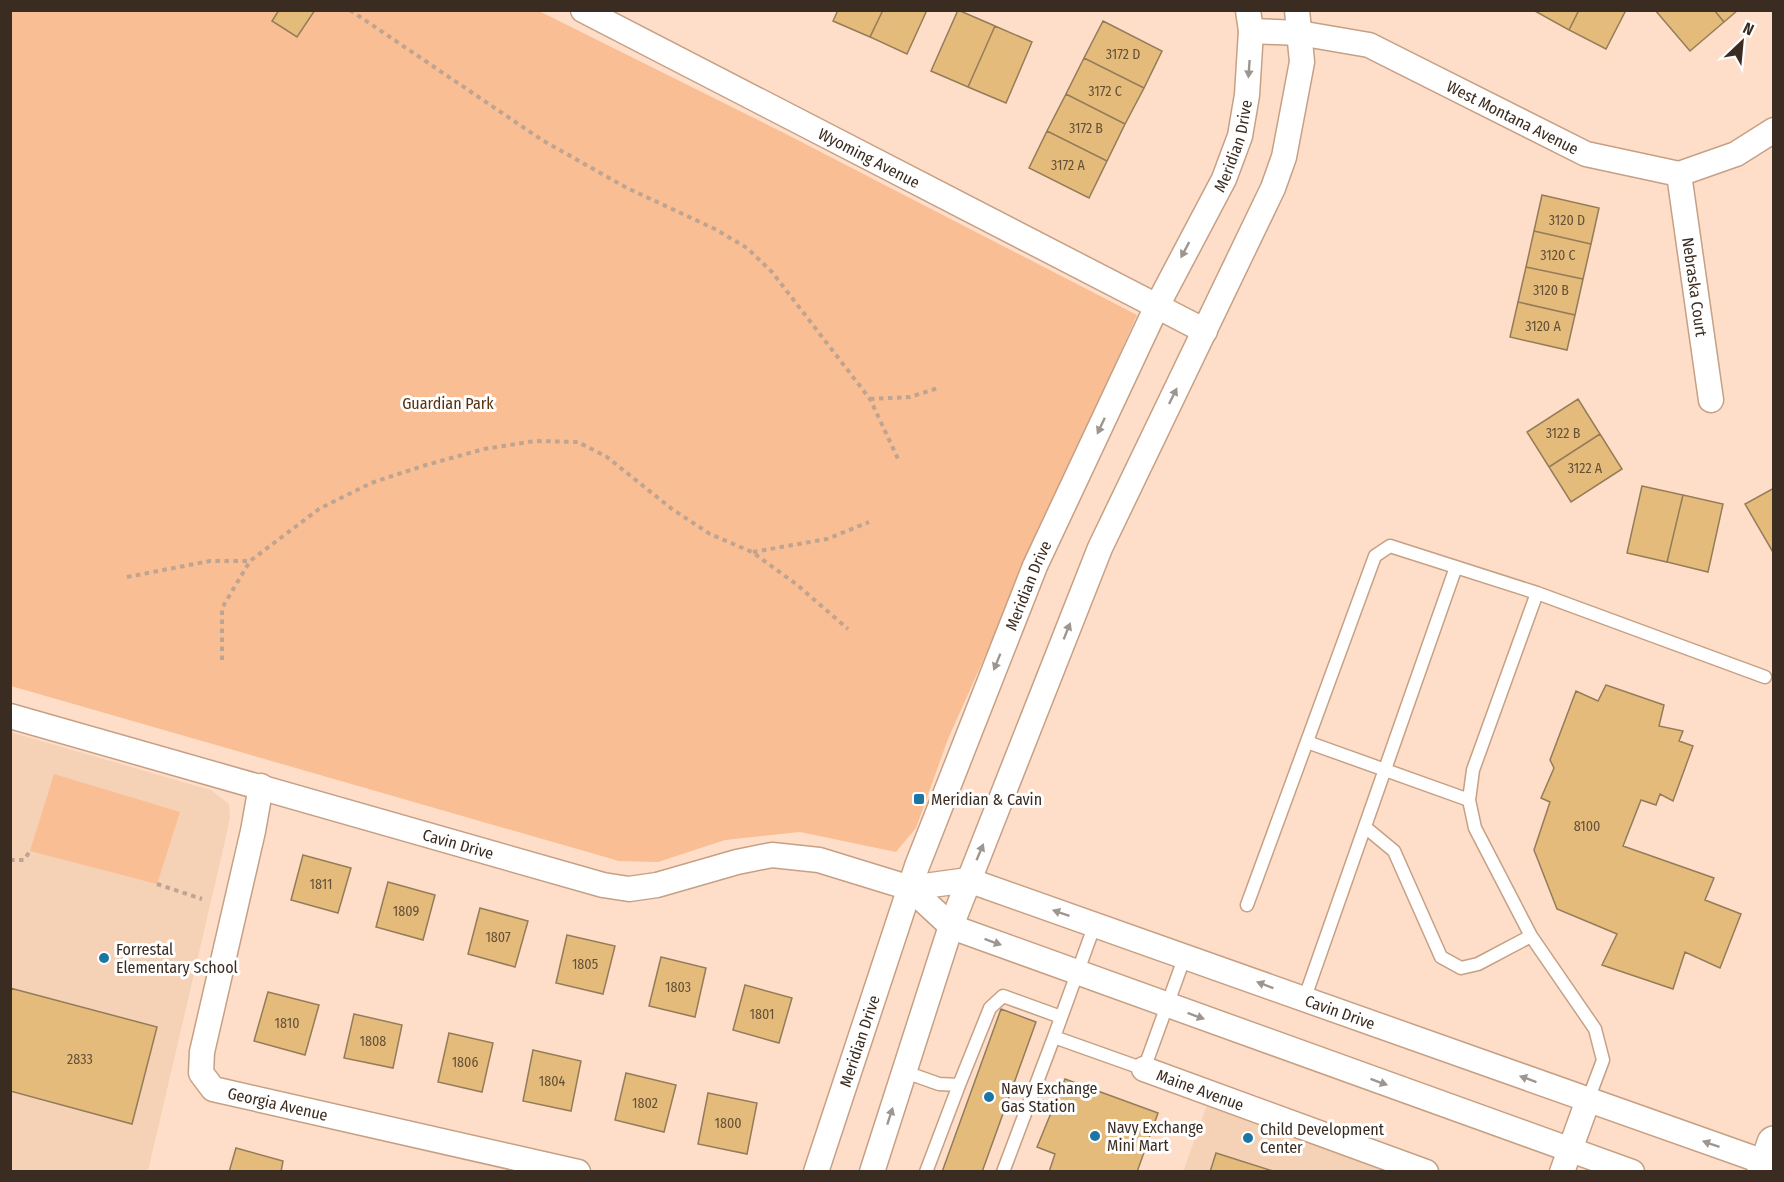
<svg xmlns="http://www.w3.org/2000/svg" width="1784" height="1182" font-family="'Fira Sans Condensed',sans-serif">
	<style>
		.built { fill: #f5d1b6 }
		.green { fill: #f9be93 }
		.building { fill: #e4bb7b; stroke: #947c59; stroke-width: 1.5 }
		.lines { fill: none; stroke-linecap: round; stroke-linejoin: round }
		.service-casing { stroke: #c6a085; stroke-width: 15 }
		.minor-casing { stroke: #c6a085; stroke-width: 27 }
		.secondary-casing { stroke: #c6a085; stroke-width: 36 }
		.path { stroke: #bfa492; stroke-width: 4; stroke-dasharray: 4.5 4.5; stroke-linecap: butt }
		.service { stroke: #fff; stroke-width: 12 }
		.minor { stroke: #fff; stroke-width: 24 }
		.secondary { stroke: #fff; stroke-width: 33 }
		.oneway { fill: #9d9690 }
		.poi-dot { fill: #1c76a4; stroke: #fff; stroke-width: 2 }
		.labels { text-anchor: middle; stroke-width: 6; stroke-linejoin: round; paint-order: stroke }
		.number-label { font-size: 14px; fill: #655038 }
		.street-label { font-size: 16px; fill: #3b2c21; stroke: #fff }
		.park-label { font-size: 16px; fill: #59310e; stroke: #fff }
		.poi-label { font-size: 16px; fill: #3b2c21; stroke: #fff; text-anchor: start }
	</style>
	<rect width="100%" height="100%" fill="#fedec8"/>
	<path class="built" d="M10,732L211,790L229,804L230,817L225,841L148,1171H11Z
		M1207,1105L1395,1172H1183Z"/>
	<path class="green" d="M10,11H539L782,132L1137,315L948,739L916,828L896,852L800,832L725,840L658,862L619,861L11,686Z
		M54,774L180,812L157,884L30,851Z"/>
	<path class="building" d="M279,10H315L297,37L272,21Z
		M838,10H883L870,37L833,21Z
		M883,10H927L907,54L870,37Z
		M958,10L995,26L968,87L931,71Z
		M1533,10H1579L1569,30Z
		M1579,10H1626L1606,49L1569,30Z
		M1655,10H1714L1724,22L1690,51Z
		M1714,10H1738L1724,22Z
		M1103,21L1162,51L1144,88L1084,58Z
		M995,26L1032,42L1006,103L968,87Z
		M1084,58L1144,88L1125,124L1066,94Z
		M1066,94L1125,124L1107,161L1047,131Z
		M1047,131L1107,161L1089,198L1029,168Z
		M1542,195L1599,208L1591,244L1534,231Z
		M1534,231L1591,244L1583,279L1526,267Z
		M1526,267L1583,279L1575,315L1518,302Z
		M1518,302L1575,315L1567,350L1510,337Z
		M1578,399L1600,434L1549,467L1527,432Z
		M1600,434L1622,469L1571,502L1549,467Z
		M1642,486L1683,495L1667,562L1627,553Z
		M1774,488V554L1745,504Z
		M1683,495L1723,504L1708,572L1667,562Z
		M1606,685L1664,705L1659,726L1683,731L1679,741L1693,746L1673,801L1660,794L1656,805L1641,800L1623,846L1714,878L1705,900L1741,914L1720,968L1685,952L1673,989L1602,965L1617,934L1557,909L1534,850L1550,802L1541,798L1554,768L1550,760L1576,691L1598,701Z
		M303,855L351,868L338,913L291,900Z
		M388,882L435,895L423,940L376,927Z
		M480,908L528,921L515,967L468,954Z
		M567,935L615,946L603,994L556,983Z
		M661,957L706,968L695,1017L649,1006Z
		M745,985L792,998L779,1043L733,1030Z
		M10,988L157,1027L132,1124L10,1091Z
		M268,992L319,1005L305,1055L254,1041Z
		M1001,1009L1036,1022L982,1172H942Z
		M354,1014L402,1025L393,1068L344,1058Z
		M449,1033L493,1043L482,1092L438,1082Z
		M533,1050L581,1061L571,1111L523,1101Z
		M626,1073L676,1085L664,1132L615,1120Z
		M1065,1079L1158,1113L1137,1172H1049L1055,1154L1037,1147Z
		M708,1093L757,1103L747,1154L698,1144Z
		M236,1148L283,1161L281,1172H229Z
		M1216,1153L1276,1172H1210Z"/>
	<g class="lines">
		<defs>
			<path id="service" d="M1537,593L1473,770L1469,800L1475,828L1531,936L1595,1029L1603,1060L1588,1100
				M1307,742L1469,800
				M1365,827L1394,851L1441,957L1461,968L1478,964L1531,936
				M1247,905L1375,556L1390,546L1537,593L1765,677
				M1095,924L1054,1037L1144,1069L1185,956
				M1304,1000L1456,567
				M905,1072L939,1084L959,1085L990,1008L1003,996L1061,1017
				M926,1172L959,1085
				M1003,1172L1054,1037"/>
			<g id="minor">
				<path id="s1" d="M583,10L1205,331"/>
				<path id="s2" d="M1251,31L1299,33L1369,45L1586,154L1679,174L1736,154L1774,130"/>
				<path id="s3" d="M1679,174L1711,400"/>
				<path id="s4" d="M10,716L603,885L629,889L657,885L737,862L772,855L819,860L910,888L968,880L1767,1163"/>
				<path id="s5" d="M261,786L253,831L202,1052L201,1073L213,1089L578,1172"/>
				<path d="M910,888L951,926L963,931L1632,1172"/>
				<path id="s6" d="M1144,1069L1426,1172"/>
				<path id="s7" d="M816,1172L917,866L1035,566L1157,306L1224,179L1240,136L1247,95L1251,31L1248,10"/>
				<path d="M872,1172L951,926L1100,548L1273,188L1284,157L1302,62L1297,10"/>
				<path d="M1562,1172L1588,1100"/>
			</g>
			<path id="secondary" d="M1764,1172L1774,1143"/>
		</defs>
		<use href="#service" class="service-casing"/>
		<use href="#minor" class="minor-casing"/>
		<use href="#secondary" class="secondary-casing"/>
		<path class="path" d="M350,10L542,140L627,188L715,229L747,248L772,272L870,399L899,461
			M870,399L910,397L938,388
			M753,552L827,539L869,522
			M127,577L210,561H250
			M222,660V608L250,561L319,509L371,483L426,465L484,449L535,441L578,442L607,457L672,509L710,534L752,552L796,584L848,629
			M10,860H24L30,851
			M157,884L202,899"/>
		<use href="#service" class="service"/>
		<use href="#minor" class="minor"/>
		<use href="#secondary" class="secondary"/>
	</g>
	<defs><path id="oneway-solid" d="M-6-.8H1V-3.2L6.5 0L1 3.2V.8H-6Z" transform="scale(1.5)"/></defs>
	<g class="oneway">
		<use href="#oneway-solid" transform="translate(1249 69) rotate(94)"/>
		<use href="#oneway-solid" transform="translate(1185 250) rotate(118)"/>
		<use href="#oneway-solid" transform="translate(1173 396) rotate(-64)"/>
		<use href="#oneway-solid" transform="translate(1101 426) rotate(115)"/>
		<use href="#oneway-solid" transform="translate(1067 631) rotate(-68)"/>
		<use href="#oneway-solid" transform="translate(997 662) rotate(112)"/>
		<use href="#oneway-solid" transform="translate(980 852) rotate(-67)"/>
		<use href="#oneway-solid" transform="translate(1061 913) rotate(-161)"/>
		<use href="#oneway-solid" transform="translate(993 942) rotate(20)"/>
		<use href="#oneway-solid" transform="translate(1265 985) rotate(-159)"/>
		<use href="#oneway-solid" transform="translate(1196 1016) rotate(20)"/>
		<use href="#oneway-solid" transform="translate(1528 1079) rotate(-160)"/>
		<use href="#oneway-solid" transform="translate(1379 1082) rotate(20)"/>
		<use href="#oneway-solid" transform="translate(890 1116) rotate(-72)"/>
		<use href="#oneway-solid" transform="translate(1711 1144) rotate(-161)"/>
	</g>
	<g class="poi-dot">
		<rect x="913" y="793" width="12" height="12" rx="3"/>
		<circle cx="104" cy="958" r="6"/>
		<circle cx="989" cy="1097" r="6"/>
		<circle cx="1095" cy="1136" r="6"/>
		<circle cx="1248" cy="1138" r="6"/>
	</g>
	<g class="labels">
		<g class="number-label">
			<text x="1123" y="59">3172 D</text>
			<text x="1105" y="96">3172 C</text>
			<text x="1086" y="133">3172 B</text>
			<text x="1068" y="170">3172 A</text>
			<text x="1567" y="225">3120 D</text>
			<text x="1558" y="260">3120 C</text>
			<text x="1551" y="295">3120 B</text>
			<text x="1543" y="331">3120 A</text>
			<text x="1563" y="438">3122 B</text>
			<text x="1585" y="473">3122 A</text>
			<text x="1587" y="831">8100</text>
			<text x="321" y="889">1811</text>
			<text x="406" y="916">1809</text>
			<text x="498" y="942">1807</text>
			<text x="585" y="969">1805</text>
			<text x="678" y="992">1803</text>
			<text x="762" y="1019">1801</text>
			<text x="287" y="1028">1810</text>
			<text x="373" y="1046">1808</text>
			<text x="80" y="1064">2833</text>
			<text x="465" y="1067">1806</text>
			<text x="552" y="1086">1804</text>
			<text x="645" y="1108">1802</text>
			<text x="728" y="1128">1800</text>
		</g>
		<g class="street-label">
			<text dy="6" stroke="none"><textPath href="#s2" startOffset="280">West Montana Avenue</textPath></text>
			<text dy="6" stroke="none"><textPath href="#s7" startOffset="1110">Meridian Drive</textPath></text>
			<text dy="6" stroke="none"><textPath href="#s1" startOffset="322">Wyoming Avenue</textPath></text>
			<text dy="6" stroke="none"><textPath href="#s3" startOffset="114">Nebraska Court</textPath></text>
			<text dy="6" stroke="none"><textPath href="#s7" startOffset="624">Meridian Drive</textPath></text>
			<text dy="6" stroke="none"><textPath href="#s4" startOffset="466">Cavin Drive</textPath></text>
			<text dy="6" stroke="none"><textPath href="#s4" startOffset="1386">Cavin Drive</textPath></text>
			<text dy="6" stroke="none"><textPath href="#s7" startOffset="138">Meridian Drive</textPath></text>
			<text dy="6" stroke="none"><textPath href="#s6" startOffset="60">Maine Avenue</textPath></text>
			<text dy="6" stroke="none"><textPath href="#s5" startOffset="380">Georgia Avenue</textPath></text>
		</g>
		<g class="park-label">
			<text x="448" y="409">Guardian Park</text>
		</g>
		<g class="poi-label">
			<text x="931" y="805">Meridian &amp; Cavin</text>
			<text x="116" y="955">Forrestal<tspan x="116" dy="18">Elementary School</tspan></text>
			<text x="1001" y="1094">Navy Exchange<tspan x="1001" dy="18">Gas Station</tspan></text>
			<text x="1107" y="1133">Navy Exchange<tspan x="1107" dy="18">Mini Mart</tspan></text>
			<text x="1260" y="1135">Child Development<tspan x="1260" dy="18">Center</tspan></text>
		</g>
	</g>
	<rect width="1784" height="1182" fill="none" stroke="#3b2c21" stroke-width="24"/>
	<g transform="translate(1742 42) rotate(26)" stroke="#ffffff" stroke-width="4.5" paint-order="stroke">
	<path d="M0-4.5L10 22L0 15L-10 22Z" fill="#3b2c21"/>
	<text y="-9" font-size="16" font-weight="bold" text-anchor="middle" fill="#3b2c21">N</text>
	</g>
</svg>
